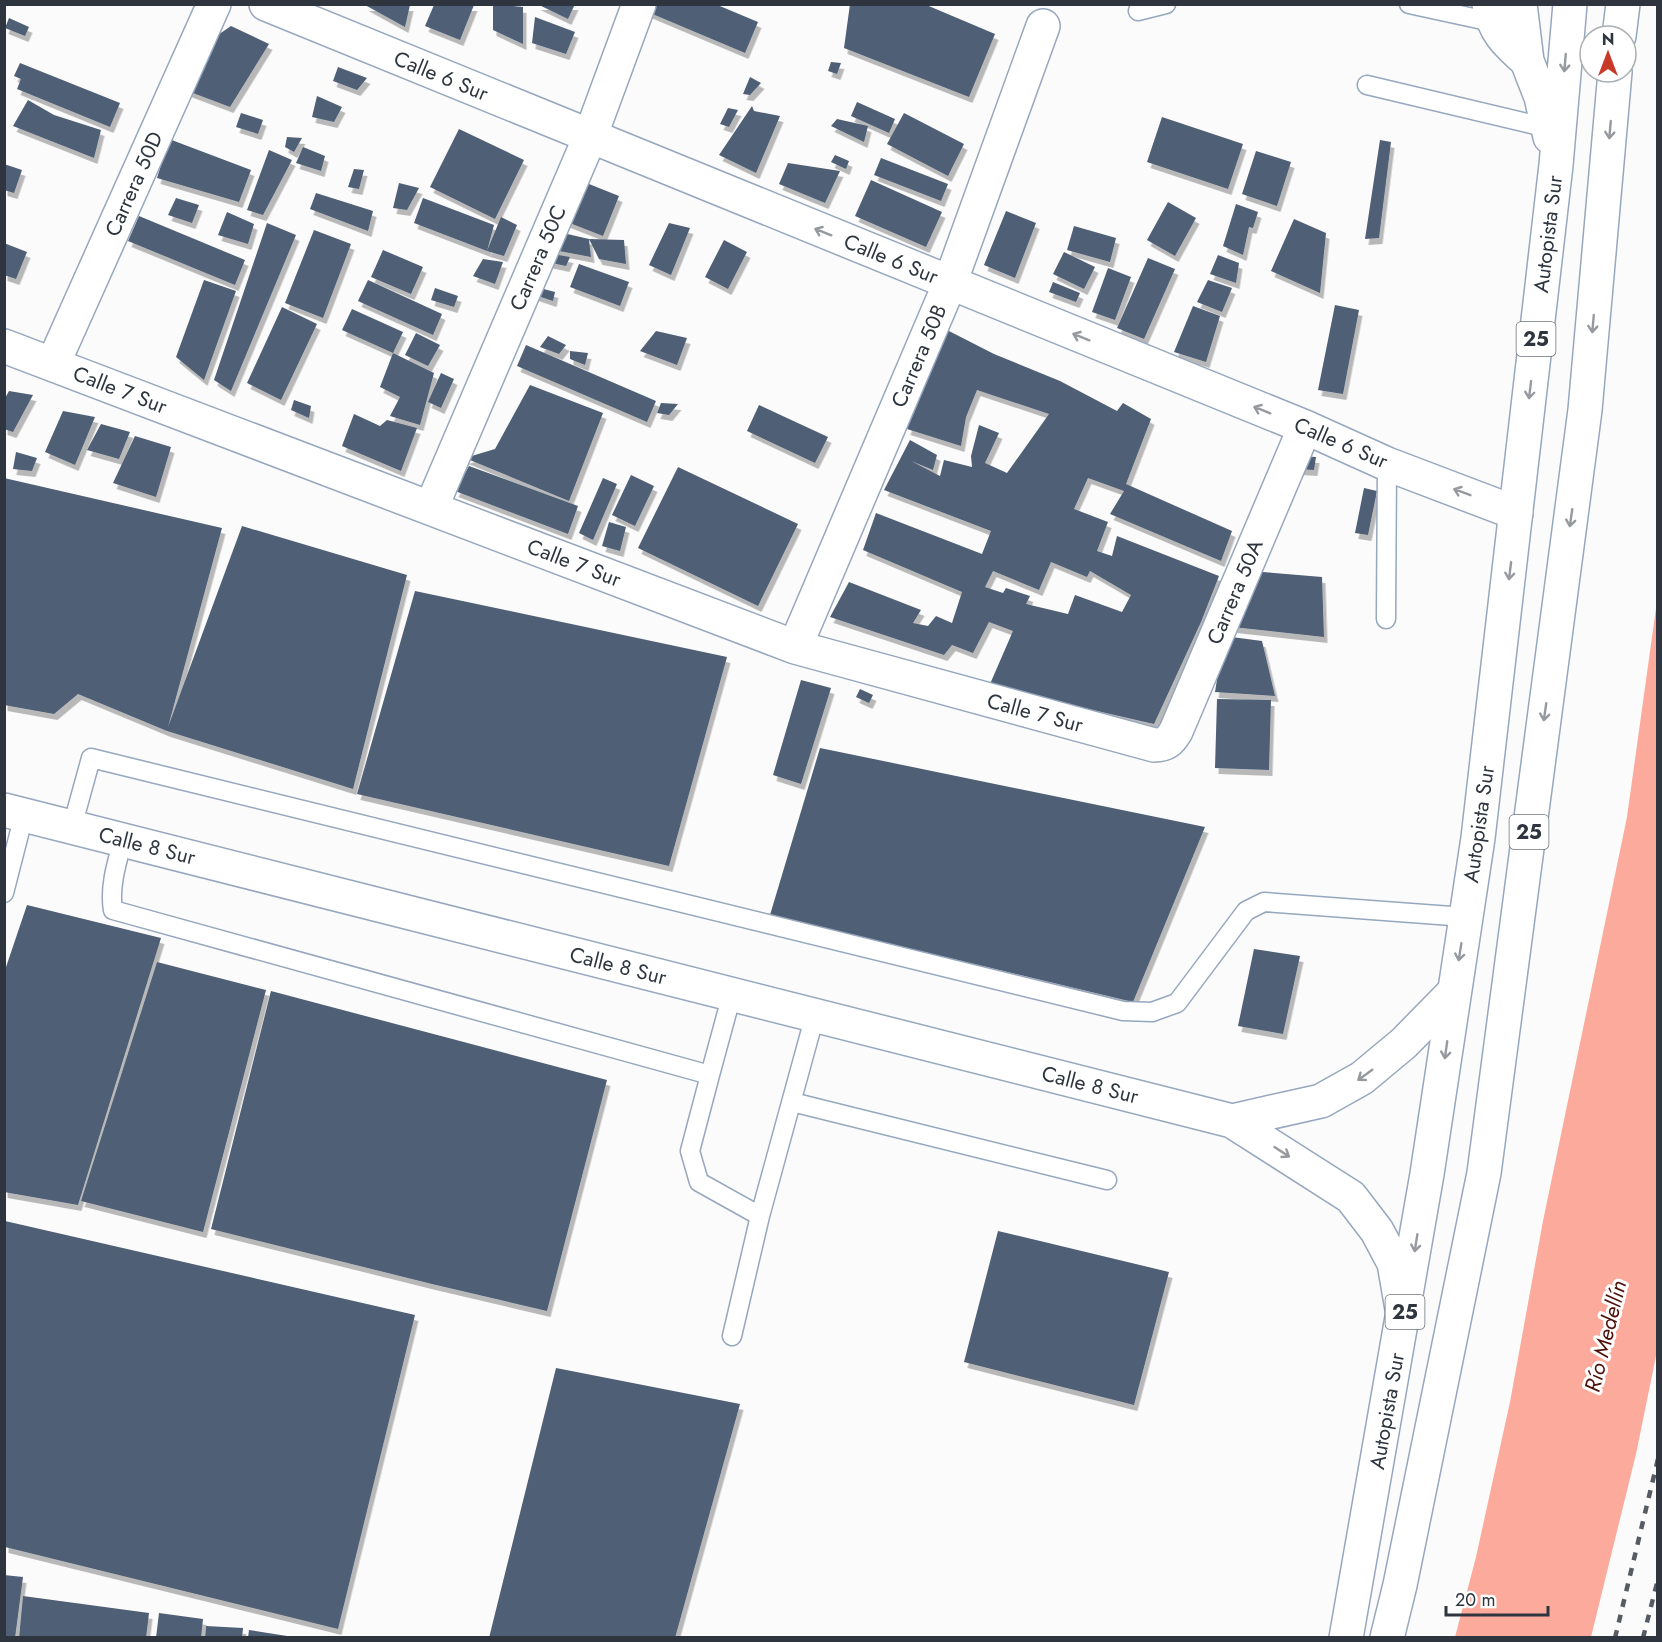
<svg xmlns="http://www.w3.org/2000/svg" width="1662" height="1642" font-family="Jost,sans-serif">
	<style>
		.water { fill: #fcaa9b }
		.building { fill: #4f5f74; fill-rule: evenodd; filter: url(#shadow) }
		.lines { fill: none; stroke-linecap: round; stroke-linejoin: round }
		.lane-casing { stroke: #96a7be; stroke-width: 21 }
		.street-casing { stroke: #96a7be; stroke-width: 36 }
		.secondary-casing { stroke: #96a7be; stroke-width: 36 }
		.highway-casing { stroke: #96a7be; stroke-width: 36 }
		.lane { stroke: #fff; stroke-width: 18 }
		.street { stroke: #fff; stroke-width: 33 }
		.secondary { stroke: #fff; stroke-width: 33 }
		.highway { stroke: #fff; stroke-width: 33 }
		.rail { stroke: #565c64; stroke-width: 4.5; stroke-dasharray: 8 8; stroke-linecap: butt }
		.oneway { stroke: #969a9f }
		.labels { text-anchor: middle; stroke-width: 6; stroke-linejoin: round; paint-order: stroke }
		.shield { fill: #fff; stroke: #6d7279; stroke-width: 1.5 }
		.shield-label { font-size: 20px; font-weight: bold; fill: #2e353f }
		.street-label { font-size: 21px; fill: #2e353f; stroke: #fff }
		.water-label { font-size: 22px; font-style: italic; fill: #4e110a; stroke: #fff }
	</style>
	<defs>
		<filter id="shadow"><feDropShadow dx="3.5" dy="6" stdDeviation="0" flood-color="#0004"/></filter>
	</defs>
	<rect width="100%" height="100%" fill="#fbfbfb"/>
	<path class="water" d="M1657,601V1351L1636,1454L1591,1637H1455L1476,1557L1510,1402L1543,1221L1627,817Z"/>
	<path class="building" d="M493,4L523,7V44L493,30Z
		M537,4H575L568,19Z
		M646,4H715L758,22L745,53L643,10Z
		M850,4H924L995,34L969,97L844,48Z
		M365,5H410L405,27Z
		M434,5H474L460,40L425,26Z
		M535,17L575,32L566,54L532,43Z
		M9,18L29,27L25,36L5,28Z
		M231,26L269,44L230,107L185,90L209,41Z
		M831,62L841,63L837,74L828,71Z
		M20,63L120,103L110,127L17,89L21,79L14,76Z
		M338,67L367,78L357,90L333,81Z
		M750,77L761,83L750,95L743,94Z
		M317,96L342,107L334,122L312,117Z
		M28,100L54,115L101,130L94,158L13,126Z
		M857,102L895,119L889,133L851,116Z
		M752,106L754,111L780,116L756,173L719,155Z
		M728,108L738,110L729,127L720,124Z
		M241,113L263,120L258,134L236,127Z
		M904,113L964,144L948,176L887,144Z
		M1162,117L1243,144L1228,189L1147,162Z
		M837,119L868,126L864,142L831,126Z
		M459,129L524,160L495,219L430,187Z
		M287,137L302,138L294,152L285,147Z
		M169,139L251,170L239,202L157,178Z
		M1380,140L1391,142L1379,238L1365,239Z
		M303,147L325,156L321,171L296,163Z
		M269,150L292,160L263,215L247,210Z
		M1256,151L1291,162L1277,206L1242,194Z
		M835,155L849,161L846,169L831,162Z
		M881,158L948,184L941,201L874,175Z
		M788,163L840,171L825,203L779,184Z
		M4,164L22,170L14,193L4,190Z
		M354,169L364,170L359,189L348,187Z
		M579,180L619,196L603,236L562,220Z
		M871,180L942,212L926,247L855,216Z
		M399,183L419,188L407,210L393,208Z
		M316,193L373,211L368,231L310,209Z
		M176,198L199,205L192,223L168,215Z
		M423,198L494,225L487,251L501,217L517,225L504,256L487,251L414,223Z
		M1168,202L1196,218L1175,256L1147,240Z
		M1236,204L1258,212L1253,228L1249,227L1243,255L1223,246Z
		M1006,211L1036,223L1015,278L984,265Z
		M227,212L254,224L248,244L218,235Z
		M139,216L245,260L235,285L128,241Z
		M1294,219L1326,233L1320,293L1271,271Z
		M267,223L296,235L231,391L214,380Z
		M669,223L690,228L671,275L649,265Z
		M1074,226L1116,238L1110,262L1067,250Z
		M314,230L351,244L323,318L285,303Z
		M563,233L589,239L591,257L554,250Z
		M589,239L624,240L626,264L599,259Z
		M724,240L747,252L728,289L705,277Z
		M4,243L27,252L16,279L4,275Z
		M383,250L423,267L411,294L371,277Z
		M1064,252L1095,267L1084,289L1053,274Z
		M553,254L570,257L566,266L547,262Z
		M1218,255L1239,263L1236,283L1210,274Z
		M1148,258L1175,269L1144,339L1117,328Z
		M483,259L503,262L495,284L473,276Z
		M579,264L629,282L620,306L570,287Z
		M1108,268L1131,277L1115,320L1092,312Z
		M204,280L236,291L204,380L176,357Z
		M368,280L442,314L433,335L358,301Z
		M1208,280L1232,288L1222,312L1197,302Z
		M1053,282L1080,293L1076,302L1049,292Z
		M532,286L555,292L553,301L532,294Z
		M435,288L458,296L454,307L431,300Z
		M1335,305L1359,310L1343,394L1318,390Z
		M1193,306L1220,316L1206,362L1174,352Z
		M282,307L317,324L281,400L247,383Z
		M352,309L403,332L393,353L342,330Z
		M947,330L994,354L1060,381L1117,411L1123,403L1151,419L1126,484L1232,531L1221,561L1110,514L1124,491L1088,478L1074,509L1108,522L1097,551L1112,556L1117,536L1219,576L1201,622L1154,724L1032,696L990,684L1013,631L989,622L973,653L952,645L944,655L830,617L849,582L921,610L913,623L928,626L936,616L952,623L962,592L863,550L876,513L982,554L991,531L884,490L910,440L937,455L933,470L911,461L940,476L944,460L972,467L971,456L979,425L999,433L985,463L1007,473L1049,414L977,390L966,417L961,446L907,429L919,391ZM1051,562L1087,577L1090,571L1131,595L1122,612L1075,595L1068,614L1026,604L1030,596L1006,588L1003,593L985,587L993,571L1039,590Z
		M656,331L687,338L677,365L640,351Z
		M416,333L440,345L428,366L405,355Z
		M548,336L566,345L559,354L540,347Z
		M526,345L656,401L647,422L517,366Z
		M570,351L588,353L585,365L570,359Z
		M393,353L434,373L420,425L390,416L400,397L380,387Z
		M441,373L454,379L441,408L428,402Z
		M530,385L603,413L569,501L465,458L495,449Z
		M9,391L33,395L13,432L4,429V400Z
		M294,400L311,406L309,418L291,410Z
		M661,403L678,404L669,415L657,413Z
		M759,405L828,437L815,463L747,431Z
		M63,411L95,417L75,465L45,452Z
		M354,414L380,426L387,420L417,428L401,471L342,446Z
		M101,424L130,432L119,459L87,450Z
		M135,436L171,447L156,497L113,483Z
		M16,452L37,458L32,471L13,469Z
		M1299,456L1316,457L1314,470L1298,469Z
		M469,466L578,506L568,534L455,491Z
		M678,467L798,524L758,606L638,548Z
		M631,475L654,486L635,526L612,515Z
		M4,478L222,528L168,727L242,526L407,575L353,789L167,731L78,694L54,714L4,705Z
		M603,478L617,484L593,540L579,533Z
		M1364,488L1377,491L1368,535L1355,533Z
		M609,522L626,527L620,551L602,546Z
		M1250,571L1322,577L1324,637L1233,627Z
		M415,591L727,657L669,866L357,794Z
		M1224,636L1262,641L1275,696L1215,692Z
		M801,680L831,688L801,784L773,775Z
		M860,689L873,695L869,703L856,697Z
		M1217,699L1271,700L1269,770L1215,768Z
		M820,748L1205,827L1133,1002L770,915Z
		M27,905L161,938L78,1205L4,1192V973Z
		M1254,949L1300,956L1283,1034L1238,1026Z
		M157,962L266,990L203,1232L81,1201Z
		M271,991L607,1080L547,1311L432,1284L211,1229Z
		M5,1221L415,1315L338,1629L5,1547Z
		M998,1231L1169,1272L1134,1405L964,1362Z
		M556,1368L740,1404L675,1638H489Z
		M4,1575L23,1577L15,1638H4Z
		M23,1596L149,1613L146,1638H19Z
		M159,1613L203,1619L201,1638H156Z
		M206,1626L243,1628L242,1638H205Z
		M249,1630L287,1636V1638H248Z"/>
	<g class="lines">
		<defs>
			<path id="lane" d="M1409,4L1492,22
				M1138,11L1166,4
				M1367,85L1548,128
				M1386,619L1387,464
				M72,827L91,758L1123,1011L1152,1012L1177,1003L1246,911L1264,902L1465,917
				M123,840C117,862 109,887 113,910L710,1075L732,994
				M4,893L24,815
				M710,1075L690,1151L699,1182L760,1216
				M792,1102L1107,1180
				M732,1336L760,1216L815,1015"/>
			<path id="street" d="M266,4L1305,427L1387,464L1516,513
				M4,346L795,647L1154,745C1166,745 1170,741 1176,731L1305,427
				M53,364L214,4
				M431,508L590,137L639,4
				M795,647L950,283L1043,26"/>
			<path id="secondary" d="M4,810L1232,1121L1351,1197L1377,1231L1394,1263L1402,1309
				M1232,1121L1321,1101L1362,1078L1404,1043L1454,992"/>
			<path id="highway" d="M1489,4C1494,32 1507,43 1527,61
				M1520,4L1527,61L1541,97L1550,137
				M1619,36L1623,4
				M1346,1638L1427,1174L1478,838L1556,165L1570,4
				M1387,1638L1400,1585L1484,1173L1585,410L1615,72"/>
		</defs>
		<use href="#lane" class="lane-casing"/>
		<use href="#street" class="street-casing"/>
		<use href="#secondary" class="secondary-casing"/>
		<use href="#highway" class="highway-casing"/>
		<use href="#lane" class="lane"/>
		<use href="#street" class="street"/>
		<use href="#secondary" class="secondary"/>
		<use href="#highway" class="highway"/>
		<path class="rail" d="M1615,1638L1658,1459
			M1643,1638L1658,1579"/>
	</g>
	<defs><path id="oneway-shaft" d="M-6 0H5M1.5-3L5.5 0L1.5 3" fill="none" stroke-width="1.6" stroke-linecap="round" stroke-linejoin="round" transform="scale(1.5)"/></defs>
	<g class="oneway">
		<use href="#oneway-shaft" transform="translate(1565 63) rotate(95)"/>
		<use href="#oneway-shaft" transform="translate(1610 130) rotate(95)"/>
		<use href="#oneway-shaft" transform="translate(823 232) rotate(-158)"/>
		<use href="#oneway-shaft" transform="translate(1593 324) rotate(95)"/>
		<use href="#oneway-shaft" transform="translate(1081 337) rotate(-158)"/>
		<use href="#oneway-shaft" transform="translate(1530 390) rotate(97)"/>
		<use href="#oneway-shaft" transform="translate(1262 410) rotate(-158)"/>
		<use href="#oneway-shaft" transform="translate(1462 492) rotate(-159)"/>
		<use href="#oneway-shaft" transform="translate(1571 518) rotate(98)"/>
		<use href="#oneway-shaft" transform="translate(1510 571) rotate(97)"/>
		<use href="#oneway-shaft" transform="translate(1545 712) rotate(98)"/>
		<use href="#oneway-shaft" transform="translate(1460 952) rotate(99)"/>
		<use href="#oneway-shaft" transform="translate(1446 1050) rotate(98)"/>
		<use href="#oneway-shaft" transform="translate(1365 1075) rotate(144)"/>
		<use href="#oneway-shaft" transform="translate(1282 1152) rotate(33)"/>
		<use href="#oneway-shaft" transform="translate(1416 1243) rotate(99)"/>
	</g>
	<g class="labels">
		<g class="shield">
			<rect x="1516.5" y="322" width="39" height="34" rx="4.5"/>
			<rect x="1509.5" y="815" width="39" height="34" rx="4.5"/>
			<rect x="1385.5" y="1295" width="39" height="34" rx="4.5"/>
		</g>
		<g class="shield-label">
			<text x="1536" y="346">25</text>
			<text x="1529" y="839">25</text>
			<text x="1405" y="1319">25</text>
		</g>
		<g class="street-label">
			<text transform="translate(441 76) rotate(22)" y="7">Calle 6 Sur</text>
			<text transform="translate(134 184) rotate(-66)" y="7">Carrera 50D</text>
			<text transform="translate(1548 234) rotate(-83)" y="7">Autopista Sur</text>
			<text transform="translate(538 258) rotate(-67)" y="7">Carrera 50C</text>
			<text transform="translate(891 259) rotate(22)" y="7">Calle 6 Sur</text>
			<text transform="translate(919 356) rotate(-67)" y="7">Carrera 50B</text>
			<text transform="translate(120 390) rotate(21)" y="7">Calle 7 Sur</text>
			<text transform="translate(1341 443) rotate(23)" y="7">Calle 6 Sur</text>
			<text transform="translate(574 563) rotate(21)" y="7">Calle 7 Sur</text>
			<text transform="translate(1235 592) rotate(-67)" y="7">Carrera 50A</text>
			<text transform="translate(1035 713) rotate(15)" y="7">Calle 7 Sur</text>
			<text transform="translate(1479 824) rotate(-82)" y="7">Autopista Sur</text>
			<text transform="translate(147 846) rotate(14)" y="7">Calle 8 Sur</text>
			<text transform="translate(618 966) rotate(14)" y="7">Calle 8 Sur</text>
			<text transform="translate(1090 1085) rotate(14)" y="7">Calle 8 Sur</text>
			<text transform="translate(1387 1411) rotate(-80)" y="7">Autopista Sur</text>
		</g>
		<g class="water-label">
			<text transform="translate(1605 1336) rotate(-76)" y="8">Río Medellín</text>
		</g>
	</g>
	<rect width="1662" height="1642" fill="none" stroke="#2e353f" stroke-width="12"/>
	<g transform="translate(1608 54)"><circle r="28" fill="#ffffff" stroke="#abaeb2" stroke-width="1.5"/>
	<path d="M0-4.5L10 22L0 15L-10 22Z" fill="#c73a29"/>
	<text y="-9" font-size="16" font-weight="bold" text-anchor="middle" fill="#2e353f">N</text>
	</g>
	<path d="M1446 1606v9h102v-9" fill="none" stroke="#2e353f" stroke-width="3"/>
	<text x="1455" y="1606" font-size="18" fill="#2e353f" stroke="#ffffff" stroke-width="4.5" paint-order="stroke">20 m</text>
</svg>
